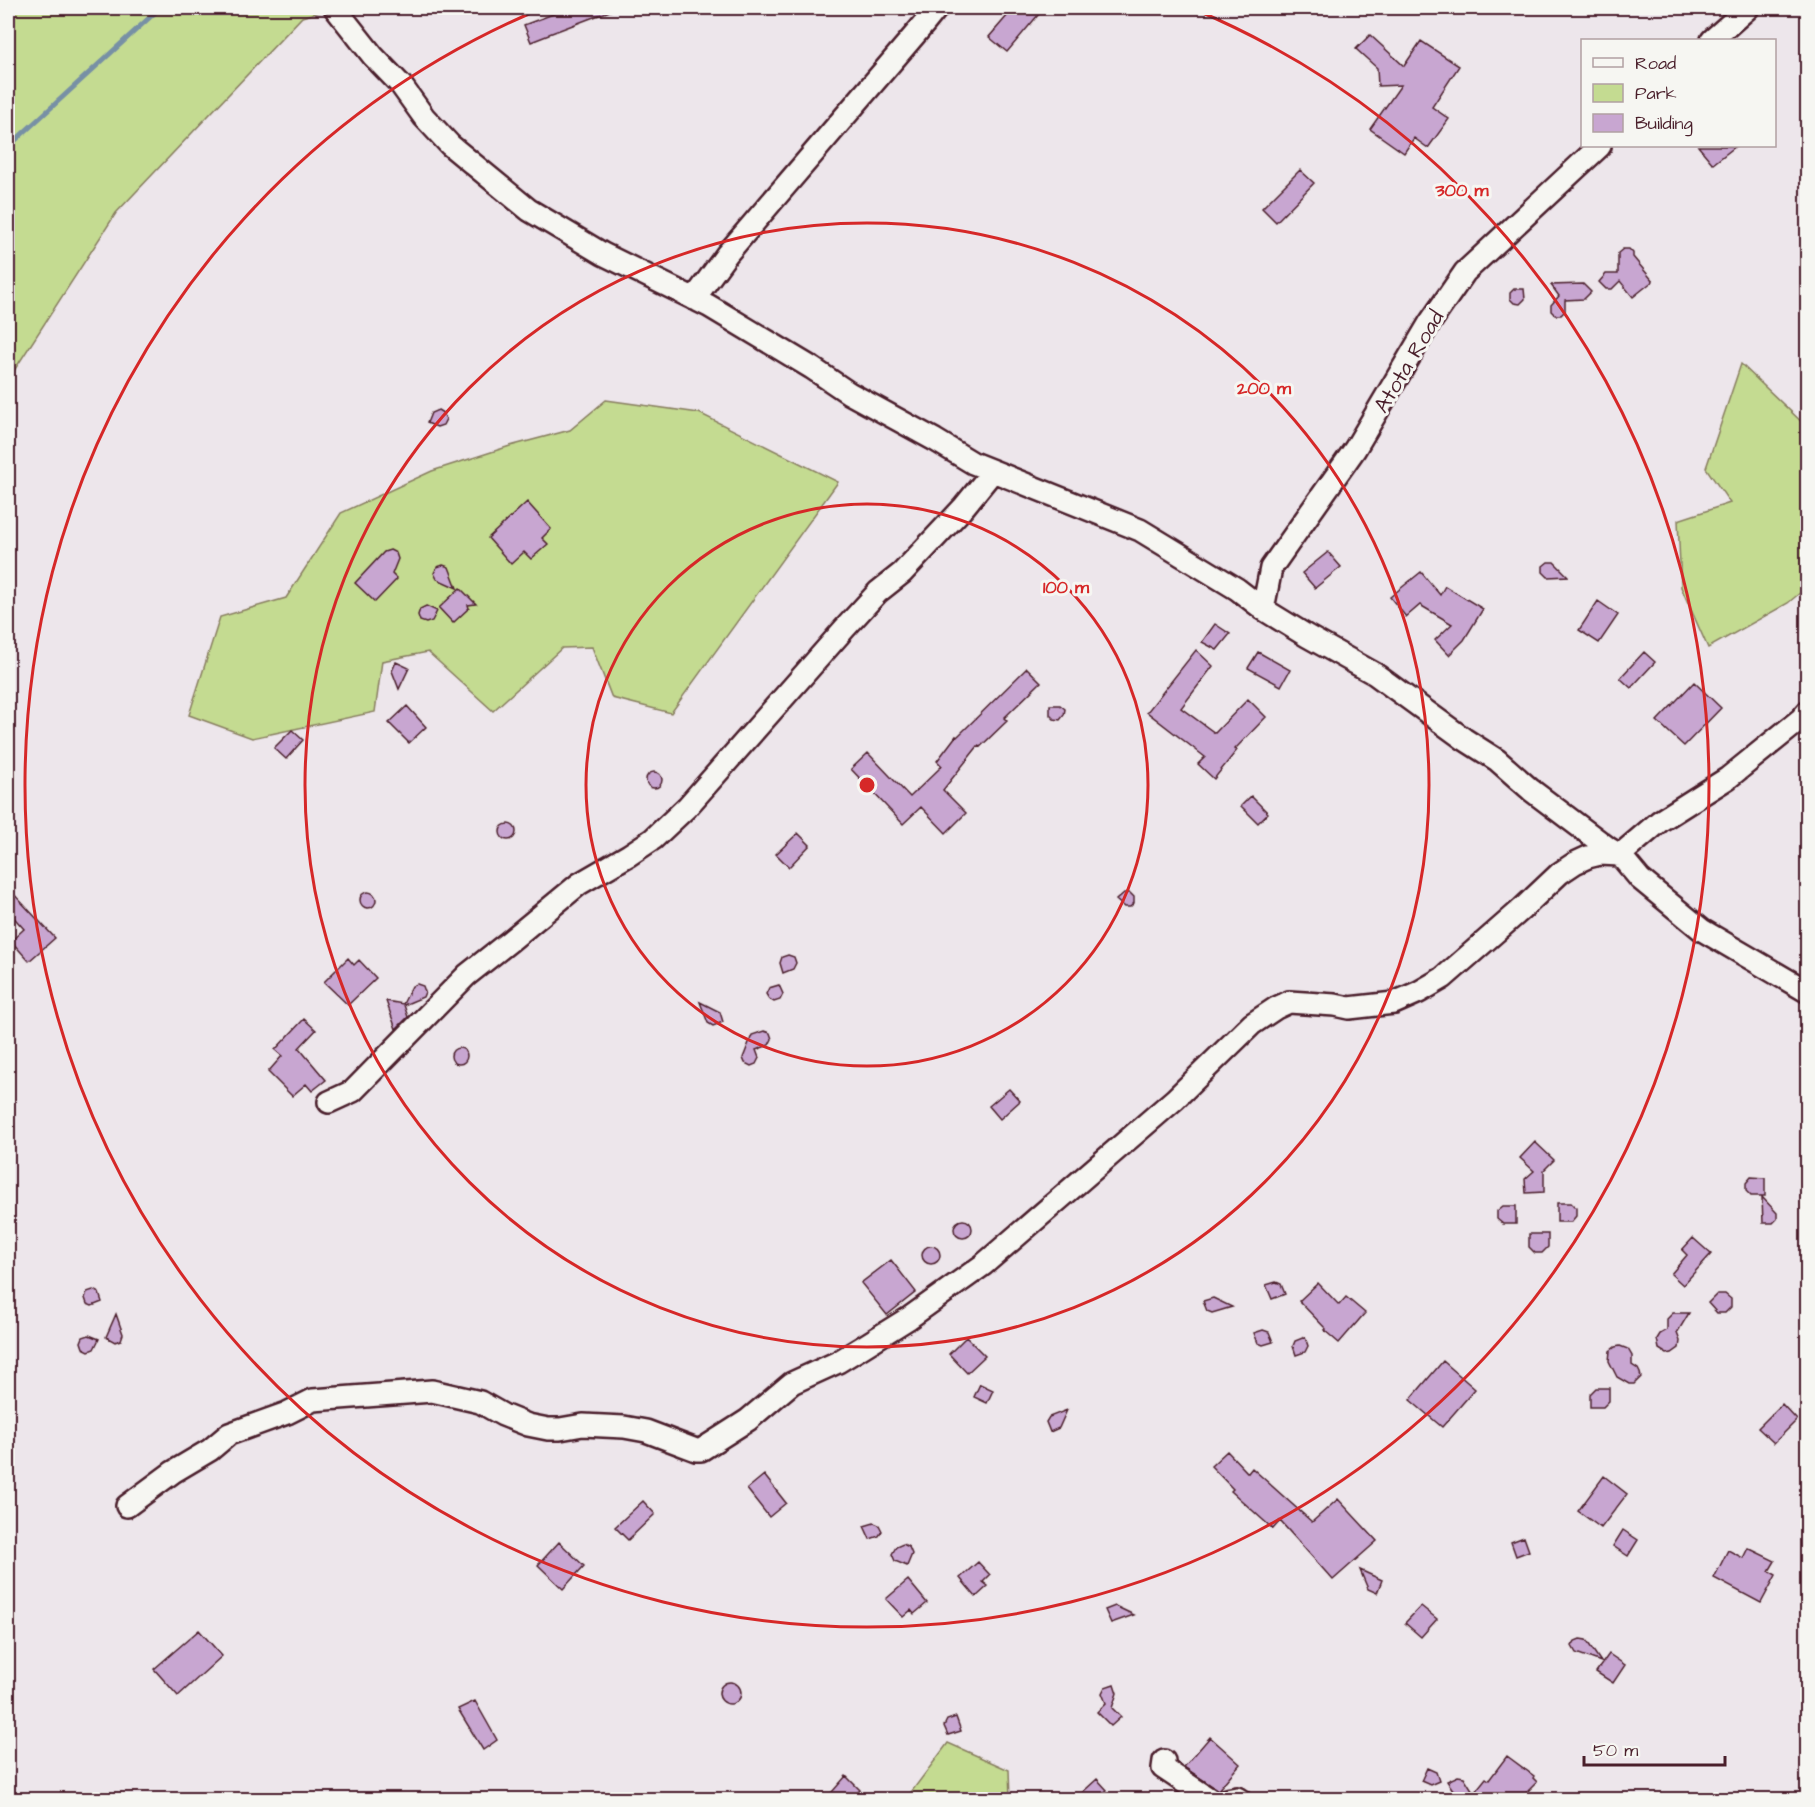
<svg xmlns="http://www.w3.org/2000/svg" width="1815" height="1807" font-family="'Architects Daughter',sans-serif">
	<style>
		.green { fill: #c4db91; stroke: #877d5e; stroke-width: 1.5 }
		.lines { fill: none; stroke-linecap: round; stroke-linejoin: round }
		.stream { stroke: #7790a5; stroke-width: 5 }
		.building { fill: #c8a6d1; stroke: #4a1f2b; stroke-width: 1.5 }
		.street-casing { stroke: #4a1f2b; stroke-width: 26 }
		.street { stroke: #f6f6f2; stroke-width: 21 }
		.ring { fill: none; stroke: #d62828; stroke-width: 3 }
		.labels { text-anchor: middle; stroke-width: 6; stroke-linejoin: round; paint-order: stroke }
		.street-label { font-size: 22px; fill: #4a1f2b; stroke: #f6f6f2 }
		.centre { fill: #d62828; stroke: #f6f6f2; stroke-width: 3 }
		.ring-label { font-size: 18px; text-anchor: middle; font-weight: bold; fill: #d62828; stroke: #f6f6f2; stroke-width: 6; stroke-linejoin: round; paint-order: stroke }
	</style>
	<rect width="100%" height="100%" fill="#ede6eb"/>
	<filter id="ink" filterUnits="userSpaceOnUse"><feTurbulence type="fractalNoise" baseFrequency=".0167" numOctaves="2"/><feDisplacementMap in="SourceGraphic" scale="12" xChannelSelector="R" yChannelSelector="G"/><feConvolveMatrix kernelMatrix="1 2 1 2 8 2 1 2 1" color-interpolation-filters="sRGB"/></filter>
	<g filter="url(#ink)">
		<path class="green" d="M8,8H333L302,17L116,213L8,380Z
			M1741,364L1807,427V587L1788,603L1708,648L1681,587L1678,520L1730,503L1706,468Z
			M606,400L699,413L838,482L671,713L612,698L592,647L562,648L493,711L428,652L382,661L375,712L252,738L189,715L220,617L286,598L341,513L432,471L510,446L570,430Z
			M948,1743L1009,1770L1010,1799H906Z"/>
		<g class="lines">
			<path class="stream" d="M8,147L160,8"/>
		</g>
		<path class="building" d="M569,8L615,9L549,34V35L531,42L524,25Z
			M1014,8H1044L1007,52L989,37Z
			M1370,35L1404,66L1421,41L1459,66L1432,107L1449,119L1428,148L1414,138L1404,153L1370,129L1401,85L1378,86L1377,68L1356,49Z
			M1698,146H1736L1713,164Z
			M1300,170L1314,183L1276,222L1262,208Z
			M1623,249H1629L1633,253V257L1653,281L1633,297L1620,281L1612,289H1606L1599,282L1606,274H1618V253Z
			M1583,284L1591,292L1584,299L1565,300V311L1561,315H1555L1551,311V305L1559,296L1551,285Z
			M1514,289H1524L1525,299L1520,304L1514,303L1510,299V293Z
			M438,410L443,413L446,419L443,425L437,427L427,423L431,413Z
			M527,502L551,529L542,538L548,544L531,559L524,552L511,564L488,538Z
			M390,550L396,553L398,559L392,574L397,579L375,602L355,583L384,552Z
			M1328,552L1341,567L1315,588L1302,573Z
			M1548,562H1554L1568,576L1548,577L1543,572V566Z
			M443,565L449,567L457,588L437,579L434,573L437,567Z
			M1421,572L1440,595L1445,586L1483,609L1464,640L1449,655L1435,640L1452,624L1420,605L1406,617L1390,597Z
			M460,588L476,604L468,605L469,608L453,623L439,608Z
			M1598,601L1618,615L1599,643L1579,630Z
			M426,606L437,611L432,621L426,623L420,621L418,615L420,609Z
			M1215,624L1230,634L1217,650L1202,642Z
			M1196,650L1213,666L1181,708L1215,733L1248,699L1266,717L1235,749L1237,750L1214,779L1198,764L1205,757L1147,712Z
			M1258,652L1290,670L1281,686L1248,668Z
			M1644,652L1655,662L1631,688L1620,678Z
			M396,662L409,668L399,689L392,671Z
			M1027,668L1041,682L1004,718L1007,721L980,747L978,746L943,790L966,813L946,833L921,807L903,824L851,769L868,753L910,797L942,766L937,761L956,736L957,737Z
			M1694,682L1721,708L1684,746L1657,721Z
			M1050,705H1060L1065,709L1064,715L1060,720L1054,719L1050,715Z
			M407,706L426,727L409,743L389,723Z
			M292,730L303,740L286,759L274,748Z
			M646 780a8 8 0 1 1 16 0a8 8 0 1 1-16 0Z
			M1251,796L1268,813L1258,823L1241,806Z
			M500 832a8 8 0 1 1 16 0a8 8 0 1 1-16 0Z
			M798,833L810,845L789,867L776,854Z
			M8,888L55,938L29,961L11,941L24,929L8,911Z
			M360 900a8 8 0 1 1 16 0a8 8 0 1 1-16 0Z
			M1124,893H1130L1134,897V903L1130,907H1124L1116,900Z
			M788,955L794,957L796,963L793,969L783,973L780,963L782,957Z
			M348,958L354,965L359,960L376,978L348,1005L324,982Z
			M417,984L423,986L425,992L423,997L404,1005L408,1017L396,1029L386,1001L403,1004L412,986Z
			M779,985L783,994L780,1000L774,1002L769,999L766,994L769,988Z
			M700,1002L720,1012L723,1022L713,1026L708,1023Z
			M304,1019L316,1030L299,1048L326,1080L312,1091L306,1084L292,1096L268,1072L282,1056L275,1050Z
			M764,1031L770,1033L772,1039L769,1045L756,1050L759,1058L756,1064L751,1066L745,1063L743,1058L752,1035Z
			M451 1056a8 8 0 1 1 16 0a8 8 0 1 1-16 0Z
			M1009,1089L1020,1101L1000,1119L989,1106Z
			M1535,1142L1554,1160L1544,1170V1192L1526,1193L1525,1179L1534,1171L1520,1158Z
			M1751,1177L1765,1178V1196H1751L1746,1191V1183Z
			M1762,1197L1777,1213V1219L1773,1223H1763Z
			M1557,1203H1571L1576,1208V1216L1571,1222H1557Z
			M1503,1206H1516V1224H1503L1497,1219V1211Z
			M954 1229a9 9 0 1 1 18 0a9 9 0 1 1-18 0Z
			M1529,1234H1548V1247L1542,1253H1535L1529,1247Z
			M1693,1238L1711,1254L1683,1285L1671,1274L1687,1255L1682,1250Z
			M922 1255a9 9 0 1 1 18 0a9 9 0 1 1-18 0Z
			M891,1260L916,1292L887,1315L861,1283Z
			M1276,1282L1281,1284L1285,1294L1272,1299L1266,1285Z
			M1318,1283L1339,1305L1346,1297L1365,1313L1339,1343L1324,1330L1326,1329L1299,1301Z
			M93,1290L99,1293L102,1302L92,1306L87,1304L85,1298L87,1292Z
			M1717,1294H1725L1731,1299V1307L1725,1313H1717L1708,1303Z
			M1213,1298L1232,1307L1212,1313L1207,1311L1203,1301Z
			M1673,1313H1689L1677,1333L1680,1341L1679,1348L1672,1353L1667,1354L1659,1349L1657,1339L1660,1334L1667,1330V1319Z
			M116,1314L123,1334L121,1340L115,1342L106,1337Z
			M1263,1330L1269,1332L1273,1342L1263,1345L1258,1343L1254,1333Z
			M89,1335L99,1339L94,1349L89,1351L83,1348L81,1342L83,1337Z
			M966,1337L985,1356L967,1373L949,1354Z
			M1305,1337L1308,1346L1305,1352L1296,1355L1293,1346L1295,1341Z
			M1620,1346L1628,1349L1632,1356V1365L1638,1369L1640,1373L1641,1377L1634,1384H1629L1617,1377L1609,1361L1610,1351L1615,1347Z
			M1443,1361L1475,1389L1442,1427L1410,1400Z
			M980,1384L993,1390L987,1403L974,1397Z
			M1596,1388H1609V1401L1603,1407H1590V1394Z
			M1782,1404L1797,1420L1774,1443L1758,1428Z
			M1067,1410L1059,1428L1050,1432L1046,1422L1049,1417Z
			M1227,1451L1248,1473L1252,1468L1312,1522L1338,1499L1377,1541L1333,1580L1280,1521L1273,1529L1231,1491L1233,1489L1211,1466Z
			M764,1475L786,1503L769,1517L747,1489Z
			M1604,1476L1627,1494L1601,1528L1578,1511Z
			M643,1501L655,1514L628,1540L615,1527Z
			M874,1523L879,1525L882,1531L879,1536L870,1539L864,1526Z
			M1623,1530L1638,1540L1628,1556L1613,1546Z
			M1524,1537L1529,1551L1516,1556L1511,1542Z
			M559,1542L584,1566L563,1589L538,1565Z
			M903,1544L909,1547L912,1554L907,1566L895,1561L892,1554L896,1547Z
			M1748,1548L1775,1561L1769,1571L1776,1575L1761,1603L1714,1578L1728,1550L1743,1558Z
			M978,1562L990,1575L983,1582L988,1586L976,1597L960,1578Z
			M1360,1570L1382,1580L1377,1593L1368,1589Z
			M908,1580L927,1603L914,1614L911,1610L903,1617L886,1599Z
			M1115,1606L1134,1615L1111,1623L1105,1610Z
			M1421,1606L1437,1619L1421,1637L1405,1623Z
			M199,1630L222,1656L178,1696L154,1669Z
			M1580,1639L1586,1640L1601,1662L1576,1653L1572,1646L1575,1641Z
			M1609,1654L1625,1665L1613,1683L1596,1672Z
			M719 1693a11 11 0 1 1 22 0a11 11 0 1 1-22 0Z
			M1114,1684L1117,1693L1112,1708L1121,1717L1111,1726L1097,1712L1106,1703L1102,1693L1105,1687Z
			M475,1701L497,1740L483,1750L458,1709Z
			M956,1717L961,1731L948,1735L944,1726L947,1720Z
			M1210,1737L1240,1764L1218,1790L1184,1767Z
			M1507,1756L1534,1776L1533,1778L1537,1782L1519,1800H1469L1472,1796L1453,1790L1447,1781L1458,1776L1464,1777L1474,1793L1486,1778L1489,1780Z
			M1427,1768L1436,1772L1439,1781L1430,1785L1421,1781Z
			M846,1776L860,1790L851,1800H825Z
			M1097,1779L1107,1790L1096,1800H1074Z"/>
		<g class="lines">
			<defs>
				<path id="street" d="M335,8L373,56L401,85L424,117L450,145L529,210L603,254L709,306L812,368L849,393L935,440L973,463L1140,530L1237,589L1263,609L1307,636L1375,674L1464,739L1497,760L1531,790L1608,848L1620,855L1640,879L1702,930L1808,992
					M1712,40L1748,8
					M694,299L727,254L924,24L937,8
					M1263,609L1271,568L1355,449L1429,324L1465,272L1600,146
					M329,1102L353,1091L467,975L510,941L579,884L629,855L653,839L687,807L845,628L878,592L902,573L963,508L993,471
					M127,1506L173,1472L210,1450L229,1434L287,1413L313,1400L432,1391L480,1402L503,1415L528,1425L548,1429H560L583,1425L624,1427L646,1431L696,1450H701L748,1420L792,1383L838,1362L861,1348L909,1318L983,1265L1175,1099L1252,1024L1276,1008L1289,1002L1335,1005L1349,1008L1394,1003L1419,992L1443,978L1522,909L1560,873L1575,863L1588,857L1600,854L1620,855L1660,821L1728,778L1801,719L1808,711
					M1164,1761L1163,1768L1211,1800
					M1226,1800L1237,1798L1240,1800"/>
			</defs>
			<use href="#street" class="street-casing"/>
			<use href="#street" class="street"/>
		</g>
	</g>
	<g class="ring">
		<circle cx="867" cy="785" r="281"/>
		<circle cx="867" cy="785" r="562"/>
		<path d="M1196 10A842 842 0 1 1 538 10"/>
	</g>
	<g class="labels">
		<g class="street-label">
			<text transform="translate(1408 361) rotate(-59)" y="8">Atota Road</text>
		</g>
	</g>
	<circle cx="867" cy="785" r="9" class="centre"/>
	<g class="ring-label">
		<text x="1462" y="196">300 m</text>
		<text x="1264" y="394">200 m</text>
		<text x="1066" y="593">100 m</text>
	</g>
	<rect width="1815" height="1807" fill="none" stroke="#f6f6f2" stroke-width="30"/>
	<rect x="15" y="15" width="1785" height="1777" fill="none" stroke="#4a1f2b" stroke-width="2" filter="url(#ink)"/>
	<rect x="1581" y="39" width="195" height="108" fill="#f6f6f2" stroke="#b1a0a2" stroke-width="1.5"/>
	<rect x="1593" y="58" width="30" height="9" fill="#f6f6f2" stroke="#b1a0a2" stroke-width="1.5"/>
	<text x="1635" y="69" font-size="18" fill="#4a1f2b">Road</text>
	<rect x="1593" y="84" width="30" height="18" fill="#c4db91" stroke="#b1a0a2" stroke-width="1.5"/>
	<text x="1635" y="99" font-size="18" fill="#4a1f2b">Park</text>
	<rect x="1593" y="114" width="30" height="18" fill="#c8a6d1" stroke="#b1a0a2" stroke-width="1.5"/>
	<text x="1635" y="129" font-size="18" fill="#4a1f2b">Building</text>
	<path d="M1584 1756v9h141v-9" fill="none" stroke="#4a1f2b" stroke-width="3"/>
	<text x="1593" y="1756" font-size="18" fill="#4a1f2b" stroke="#f6f6f2" stroke-width="4.5" paint-order="stroke">50 m</text>
</svg>
